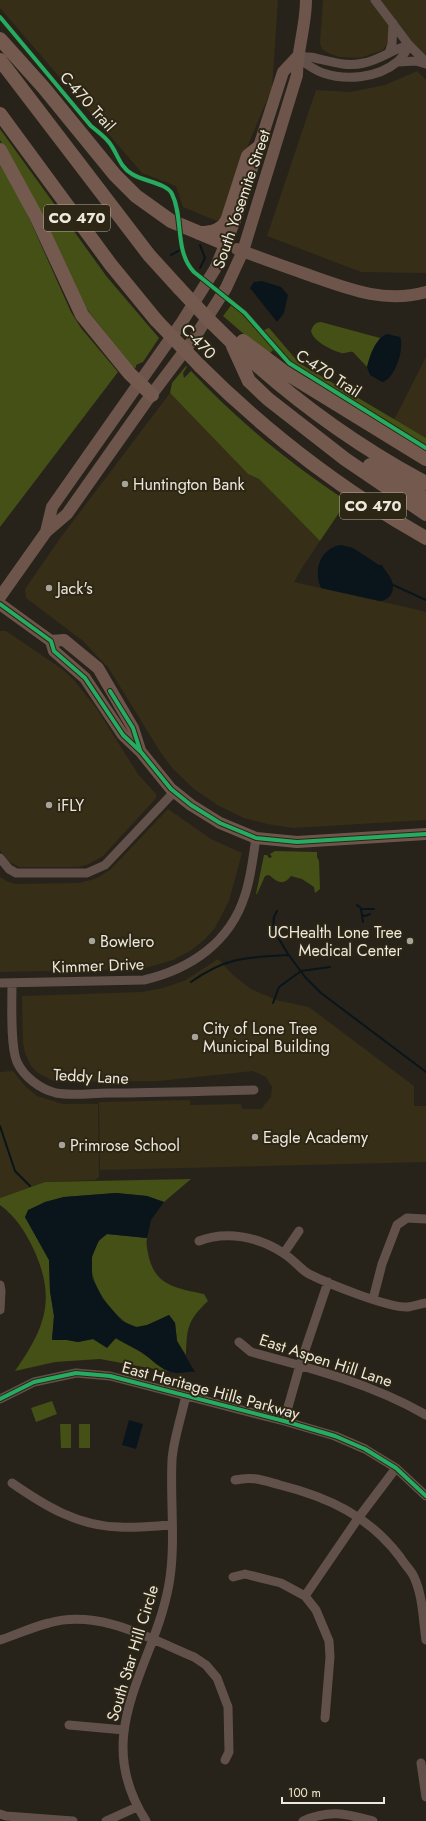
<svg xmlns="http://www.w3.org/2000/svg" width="426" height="1821" font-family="Jost,sans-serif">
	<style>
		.built { fill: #362e17 }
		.green { fill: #445015 }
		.water { fill: #09151b }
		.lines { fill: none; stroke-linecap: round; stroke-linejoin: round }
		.stream { stroke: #09151b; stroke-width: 2 }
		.minor { stroke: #62514a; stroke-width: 9 }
		.major { stroke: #6e554b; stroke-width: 12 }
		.highway { stroke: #74594e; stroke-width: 14 }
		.highway-bridge { stroke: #74594e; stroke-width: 14 }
		.cycleway-casing { stroke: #2d2614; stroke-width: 6 }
		.cycleway { stroke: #26ab63; stroke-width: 4 }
		.poi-dot { fill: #a7a398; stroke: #2d2614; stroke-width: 1.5 }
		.labels { text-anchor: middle; stroke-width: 4; stroke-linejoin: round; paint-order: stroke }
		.shield { fill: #2d2614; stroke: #b3aea0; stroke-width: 1 }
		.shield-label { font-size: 15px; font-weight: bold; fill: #ece8dc }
		.street-label { font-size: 16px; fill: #ece8dc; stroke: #2d2614 }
		.poi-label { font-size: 16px; fill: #ece8dc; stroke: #2d2614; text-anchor: start }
	</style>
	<rect width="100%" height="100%" fill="#27231a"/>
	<path class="built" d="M0,0H278L272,88L244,155L226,212L217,221L183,207L176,186L142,173L0,8Z
		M323,0H426V59L393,17L390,40L383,50L360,58L339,57L328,53L322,49L320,43Z
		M417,71L426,80V273L361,272L267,236L316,90L350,92L385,85Z
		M426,357V438L394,420Z
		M170,393L248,474L259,479L320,541L302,568L294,582L423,611L426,613V820L293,828L267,824L244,818L219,806L194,789L173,769L161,753L108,667L98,657L83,641L26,598L25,589L61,537Z
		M0,631H6L62,669L73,679L97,709L138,774L156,794V798L103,856L89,864L78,867H19L8,861L0,850Z
		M168,809L211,839L242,853L229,901L215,928L204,940L190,951L173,960L142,969L0,972V877L6,881L16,884L78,883L95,879L110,870Z
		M218,959L233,975L251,989L276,1000L309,1007L414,1086V1106H426V1162L100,1170L99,1102L190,1100V1105L241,1104L242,1109H261L271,1097L272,1087L266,1077L253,1071L159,1081L61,1082L51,1080L38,1073L31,1066L25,1053L23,1043L22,996L142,992L163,988L184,981Z
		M13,1071L25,1086L37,1096L63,1104H98L99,1177L95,1180L45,1182L0,1198V1072Z"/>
	<path class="green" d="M0,129L107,277L159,338L143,362L136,365V368L133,367L89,312L82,301L11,158L0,140Z
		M0,162L25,209L71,312L81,328L118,372L0,527Z
		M232,304L242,313L260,333L268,328L270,329L299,363L426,438V454L309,382L310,379L287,364L273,350L268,355L223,316Z
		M321,322L380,338L367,367L353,352C349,351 345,354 341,353C331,350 313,341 311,331C313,325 316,322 321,322Z
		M186,366L187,367L183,373L184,378L191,371C237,420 290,464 347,501L320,541L259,479L248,474L170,393L172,383Z
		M275,851L317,852V857L319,861L320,889L315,893L314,887L302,879L291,876C283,887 276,881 269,875L265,876L257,894H256L264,855H267L269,858L272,857L270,854Z
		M191,1179L164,1202L147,1196L116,1193L64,1197L45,1202L25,1217L49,1260L50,1291L54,1316L52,1340H67L78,1342L93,1339L107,1347L115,1338L145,1354L156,1364L176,1373L100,1359L55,1362L15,1371C45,1328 57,1299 33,1248C25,1231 15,1216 0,1205V1198L45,1182Z
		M107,1234L147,1238C146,1243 147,1248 148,1253C154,1286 176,1288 204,1294L208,1301C187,1321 187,1328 186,1355L177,1341L175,1323L169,1315C159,1320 148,1327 137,1327C128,1326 120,1318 114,1312C95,1291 77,1255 107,1234Z
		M52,1401L57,1414L36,1422L31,1408Z
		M60,1424H71V1448H61Z
		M79,1424H90V1448H79Z"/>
	<path class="water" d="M262,281L281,287L288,295L284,313L277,322L250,288L254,282Z
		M387,334L400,337C405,347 395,380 382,382L370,375L367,367C370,355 375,339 387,334Z
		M341,545L353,548L379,565H382C384,570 389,574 391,579C396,589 391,600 380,601L321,588C313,571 320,548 341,545Z
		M116,1193L147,1196L164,1202L151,1220L147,1238L107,1234L99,1240L92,1257V1278L103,1299L122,1321L136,1327L147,1325L169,1315L175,1323L177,1341L195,1372C188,1371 183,1373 177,1373C164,1373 154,1361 145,1355C136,1348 125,1344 116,1338L107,1348L93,1339L78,1342L67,1340H52L54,1316L50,1291L49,1260L25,1217L28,1210L45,1202L64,1197Z
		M129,1420L143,1424L136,1449L122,1445Z"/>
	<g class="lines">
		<path class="stream" d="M200,245L205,258L200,268
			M171,255L180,250
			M391,584L426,600
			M357,905L362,909H374
			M361,909L363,922
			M277,911L274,917L273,929L288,954L305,977L321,993L426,1072
			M362,915L365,916L370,914
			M191,982C226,957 248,957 289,955
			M273,1003L279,987L301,971L330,967
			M0,1126L15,1171L30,1186"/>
		<path class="minor" d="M375,0L409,45L426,62
			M389,53L392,44L393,23
			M297,57C305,63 313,70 323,73C346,81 378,78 397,62C403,58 406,51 409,45
			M297,57C303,57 310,56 315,58C332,62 347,67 364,63C380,60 393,49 409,45
			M398,62L416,61L426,64
			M0,858L9,869L16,873H87L105,865L174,792
			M0,983L144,980C190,969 230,943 245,895C251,877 253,857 256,838
			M12,983C12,1002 10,1046 17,1062C24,1077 40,1089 56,1093C72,1096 92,1093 108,1093C157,1093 205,1091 254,1090
			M199,1241C226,1230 259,1237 283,1253C293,1259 300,1269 309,1274C329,1284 388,1308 408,1307C414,1306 420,1304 426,1303
			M284,1253L299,1231
			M0,1285L1,1291L0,1310
			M373,1299L382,1264L397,1225L407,1218L426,1219
			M239,1342L251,1352C311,1368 372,1384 426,1415
			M0,1399L34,1382L76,1373L110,1376L284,1421L335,1436L365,1449L396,1468L426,1496
			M284,1421L300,1365L328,1282
			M235,1480C253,1476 262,1480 280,1485C328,1497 369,1516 400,1557C404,1564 411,1570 414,1577C423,1596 423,1620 426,1640
			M12,1483C45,1506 78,1526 119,1527C136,1528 154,1526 172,1525
			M233,1577L245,1574L281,1583L305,1596L316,1610L329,1641L330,1657L325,1718
			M305,1596L359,1517L396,1468
			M0,1640C16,1635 32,1627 49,1623C99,1609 149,1638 194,1657L206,1665L217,1678L228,1707L229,1752L225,1760
			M69,1725L124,1730
			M421,1763L426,1797
			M0,1814L6,1816L73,1821
			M106,1821L137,1807
			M146,1821C89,1732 154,1669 169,1584C176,1544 170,1501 172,1460C173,1441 182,1415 186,1395
			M303,1821C330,1809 346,1814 373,1821"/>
		<path class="major" d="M237,249C260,258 283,266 306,274C346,288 383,304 426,292
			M46,532L52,507L182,322L215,269L236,218L283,72L297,57
			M0,597L46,532L67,514L146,402L195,337L226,288L243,251L297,75C297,50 306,26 306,0
			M0,604L51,641L54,651L85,678L123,735L141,752L171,789L191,805L220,823L256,838L297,842L426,834
			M51,641L64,640L98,668L133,728L140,750"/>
		<path class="highway" d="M0,39L44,88L115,175L136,196L171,221L226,244
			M0,60L149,255L179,288
			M0,114L111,265L156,320
			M0,150L36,216L82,315L130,374L152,395
			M199,233C211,233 223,231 228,218L248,156L258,148
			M209,320C273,385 346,440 426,483
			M243,341L286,373L426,459
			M233,346L249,381L268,399L345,459L426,514
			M200,366C267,433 343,491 426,538
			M370,465L426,499"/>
		<path class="highway-bridge" d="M179,288L209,320
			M156,320L200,366"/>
		<defs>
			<path id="cycleway" d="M0,17L91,126C98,132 106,137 111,145C118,155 120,167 132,174C142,181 167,183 172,194C184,218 174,251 194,272L245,313L289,363L426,448
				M0,604L51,641L54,651L85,678L123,735L141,752L171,789L191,805L220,823L256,838L297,842L426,834
				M110,691L133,728L140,750
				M0,1399L34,1382L76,1373L110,1376L284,1421L335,1436L365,1449L396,1468L426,1496"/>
		</defs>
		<use href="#cycleway" class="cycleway-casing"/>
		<use href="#cycleway" class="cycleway"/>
	</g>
	<g class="poi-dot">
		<circle cx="125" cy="484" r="4"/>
		<circle cx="49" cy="588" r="4"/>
		<circle cx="49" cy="805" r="4"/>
		<circle cx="92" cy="941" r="4"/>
		<circle cx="410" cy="941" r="4"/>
		<circle cx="195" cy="1037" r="4"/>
		<circle cx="255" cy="1137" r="4"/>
		<circle cx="62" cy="1145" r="4"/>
	</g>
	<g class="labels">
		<g class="shield">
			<rect x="44" y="205" width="66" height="26" rx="3"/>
			<rect x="340" y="493" width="66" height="26" rx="3"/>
		</g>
		<g class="shield-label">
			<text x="77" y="223">CO 470</text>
			<text x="373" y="511">CO 470</text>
		</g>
		<g class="street-label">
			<text transform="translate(88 101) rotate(48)" y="6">C-470 Trail</text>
			<text transform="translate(241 199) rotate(-71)" y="6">South Yosemite Street</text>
			<text transform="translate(199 341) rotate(46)" y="6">C-470</text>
			<text transform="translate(329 373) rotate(33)" y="6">C-470 Trail</text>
			<text transform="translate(98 965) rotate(-2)" y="6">Kimmer Drive</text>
			<text transform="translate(91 1076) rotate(3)" y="6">Teddy Lane</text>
			<text transform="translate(326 1360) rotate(18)" y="6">East Aspen Hill Lane</text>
			<text transform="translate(211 1390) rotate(15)" y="6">East Heritage Hills Parkway</text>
			<text transform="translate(132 1653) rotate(-73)" y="6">South Star Hill Circle</text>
		</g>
		<g class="poi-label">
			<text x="133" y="490">Huntington Bank</text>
			<text x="57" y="594">Jack's</text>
			<text x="57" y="811">iFLY</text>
			<text x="402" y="938" text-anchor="end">UCHealth Lone Tree<tspan x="402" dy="18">Medical Center</tspan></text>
			<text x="100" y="947">Bowlero</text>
			<text x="203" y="1034">City of Lone Tree<tspan x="203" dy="18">Municipal Building</tspan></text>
			<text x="263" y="1143">Eagle Academy</text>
			<text x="70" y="1151">Primrose School</text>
		</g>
	</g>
	<path d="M282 1797v6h102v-6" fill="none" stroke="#ece8dc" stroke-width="2"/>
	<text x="288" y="1797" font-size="12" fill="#ece8dc" stroke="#2d2614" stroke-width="3" paint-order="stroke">100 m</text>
</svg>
